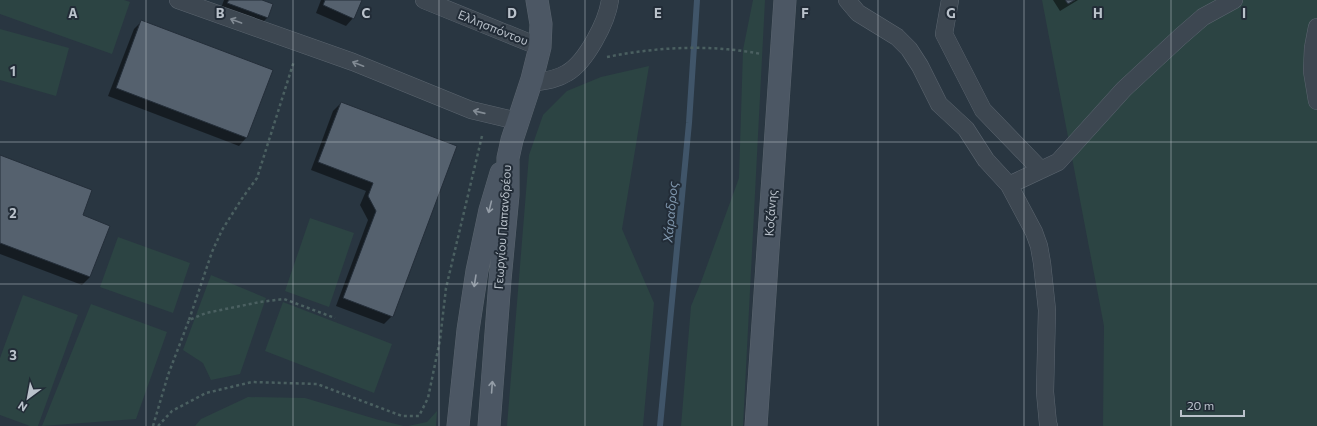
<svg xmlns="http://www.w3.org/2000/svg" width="1317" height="426" font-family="Commissioner,sans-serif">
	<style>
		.green { fill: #2c4443 }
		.shadow { fill: #0007 }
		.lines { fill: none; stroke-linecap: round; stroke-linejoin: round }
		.stream { stroke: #405569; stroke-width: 6 }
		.building { fill: #55616e; stroke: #242e39 }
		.street-casing { stroke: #5b656f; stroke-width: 18 }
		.secondary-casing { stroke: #5b656f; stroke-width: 23 }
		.path { stroke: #4b6061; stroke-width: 2.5; stroke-dasharray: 3 3; stroke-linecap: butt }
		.street { stroke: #3d4751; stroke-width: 17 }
		.secondary { stroke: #4c5764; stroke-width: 22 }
		.oneway { stroke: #828b94 }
		.oneway2 { stroke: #949da7 }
		.grid { fill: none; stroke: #bac2cb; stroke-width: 1; stroke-opacity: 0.55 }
		.labels { text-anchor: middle; stroke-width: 4; stroke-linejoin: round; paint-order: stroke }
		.street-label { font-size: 12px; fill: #bac2cb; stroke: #222c37 }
		.water-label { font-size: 13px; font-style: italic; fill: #7e95ab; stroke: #222c37 }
		.grid-label { font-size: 13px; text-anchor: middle; font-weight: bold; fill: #bac2cb; stroke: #222c37; stroke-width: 4; stroke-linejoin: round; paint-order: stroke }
	</style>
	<rect width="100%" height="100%" fill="#293641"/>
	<path class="green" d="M0,0H124L130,2L112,54L0,14Z
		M753,0H765L743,426H681L691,306L701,282L739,178L743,50Z
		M1042,0H1317V426H1103L1104,326Z
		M0,29L69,48L56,96L0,80Z
		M649,66L622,229L654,303L643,426H507L529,155L543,115L567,91L601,77Z
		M310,218L354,233L329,307L285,291Z
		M118,237L190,263L173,313L100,287Z
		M211,275L266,298L240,374L211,380L203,363L183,350Z
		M23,295L78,315L38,426H30L0,415V358Z
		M283,302L392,344L374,393L265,351Z
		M91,304L167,332L136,419L42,426Z
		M248,397L305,398L379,420L404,426H195L201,419Z
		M437,411L436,426H408L427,422Z"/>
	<path class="shadow" d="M224,0H259L272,5L267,18L259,26L220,11Z
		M321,0H361L353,18L346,26L316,13Z
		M1053,0H1078L1060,11Z
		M142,21L272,71L246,138L239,146L108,96L134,29Z
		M341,103L456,147L392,316L384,324L336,306L368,220L360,205L366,191L311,170L333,111Z
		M0,156L82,216L90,277L82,285L0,254Z"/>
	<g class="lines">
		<path class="stream" d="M660,426L689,123L697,0"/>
	</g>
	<path class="building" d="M229,0H262L273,4L268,18L227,3Z
		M325,0H362L354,19L323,5Z
		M1065,0H1075L1068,4Z
		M141,20L273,70L247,138L116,88Z
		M341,102L457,146L393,317L343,298L376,211L368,196L373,183L318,162Z
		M0,155L92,190L83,215L110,226L90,277L0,243Z"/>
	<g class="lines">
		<defs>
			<path id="street" d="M178,0L353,62L471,110L517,121
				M424,0L540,47
				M847,0L858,13L897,37L909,49L920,66L939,104L966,129L986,160L1009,185L1034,232L1039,246L1042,263L1047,310L1045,392L1048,424L1049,426
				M950,0L944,34L983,110L1041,170
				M1317,27L1313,48L1312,71L1317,101
				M531,83C543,81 556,80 567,73C586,62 607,22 610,0
				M1009,185L1058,162L1124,89L1180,37L1203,17L1234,0"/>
			<path id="secondary" d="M458,426L468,330L477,271L490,210L501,173
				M489,426L500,280L508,195V158L512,140L532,79L540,47L541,24L537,0
				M756,426L785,0"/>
		</defs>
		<use href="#street" class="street-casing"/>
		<use href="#secondary" class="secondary-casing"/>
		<path class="path" d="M607,57C657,47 710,44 761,54
			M189,320L212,252L222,230L243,197L257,178L294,61
			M153,426L168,375L189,320L206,313L260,302L284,299L335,318
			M158,426L172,411L206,393L252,382L317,384L402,416H419L428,398L440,340L446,288L482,136"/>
		<use href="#street" class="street"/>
		<use href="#secondary" class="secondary"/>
	</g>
	<defs><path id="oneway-shaft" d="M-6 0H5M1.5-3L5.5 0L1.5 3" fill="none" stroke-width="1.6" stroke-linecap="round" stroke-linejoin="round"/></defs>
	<g class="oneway">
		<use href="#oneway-shaft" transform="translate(236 21) rotate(-160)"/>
		<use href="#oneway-shaft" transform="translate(358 64) rotate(-159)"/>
		<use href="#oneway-shaft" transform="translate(479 112) rotate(-167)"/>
	</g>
	<g class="oneway2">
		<use href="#oneway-shaft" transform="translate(490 207) rotate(104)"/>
		<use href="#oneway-shaft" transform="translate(475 281) rotate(99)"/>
		<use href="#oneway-shaft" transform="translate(492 387) rotate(-86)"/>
	</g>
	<path class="grid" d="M146,0V426M293,0V426M439,0V426M585,0V426M732,0V426M878,0V426M1024,0V426M1171,0V426M0,142H1317M0,284H1317"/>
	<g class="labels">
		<g class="street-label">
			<text transform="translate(493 28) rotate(22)" y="4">Ελλησπόντου</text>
			<text transform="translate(771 213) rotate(-86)" y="4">Κοζάνης</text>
			<text transform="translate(503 227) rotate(-86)" y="4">Γεωργίου Παπανδρέου</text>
		</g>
		<g class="water-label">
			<text transform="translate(670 212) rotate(-85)" y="5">Χάραδρος</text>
		</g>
	</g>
	<g class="grid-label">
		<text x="73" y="18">A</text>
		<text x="220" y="18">B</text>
		<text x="366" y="18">C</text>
		<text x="512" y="18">D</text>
		<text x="658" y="18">E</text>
		<text x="805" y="18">F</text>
		<text x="951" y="18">G</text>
		<text x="1098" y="18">H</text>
		<text x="1244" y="18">I</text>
		<text x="13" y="76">1</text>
		<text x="13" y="218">2</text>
		<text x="13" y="360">3</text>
	</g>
	<g transform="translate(28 398) rotate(212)" stroke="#222c37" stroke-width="3" paint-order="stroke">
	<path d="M0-3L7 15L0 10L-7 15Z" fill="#bac2cb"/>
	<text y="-6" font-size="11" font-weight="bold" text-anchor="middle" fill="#bac2cb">N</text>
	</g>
	<path d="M1181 410v6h63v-6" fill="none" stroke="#bac2cb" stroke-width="2"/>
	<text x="1187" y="410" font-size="12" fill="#bac2cb" stroke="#222c37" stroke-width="3" paint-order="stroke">20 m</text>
</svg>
